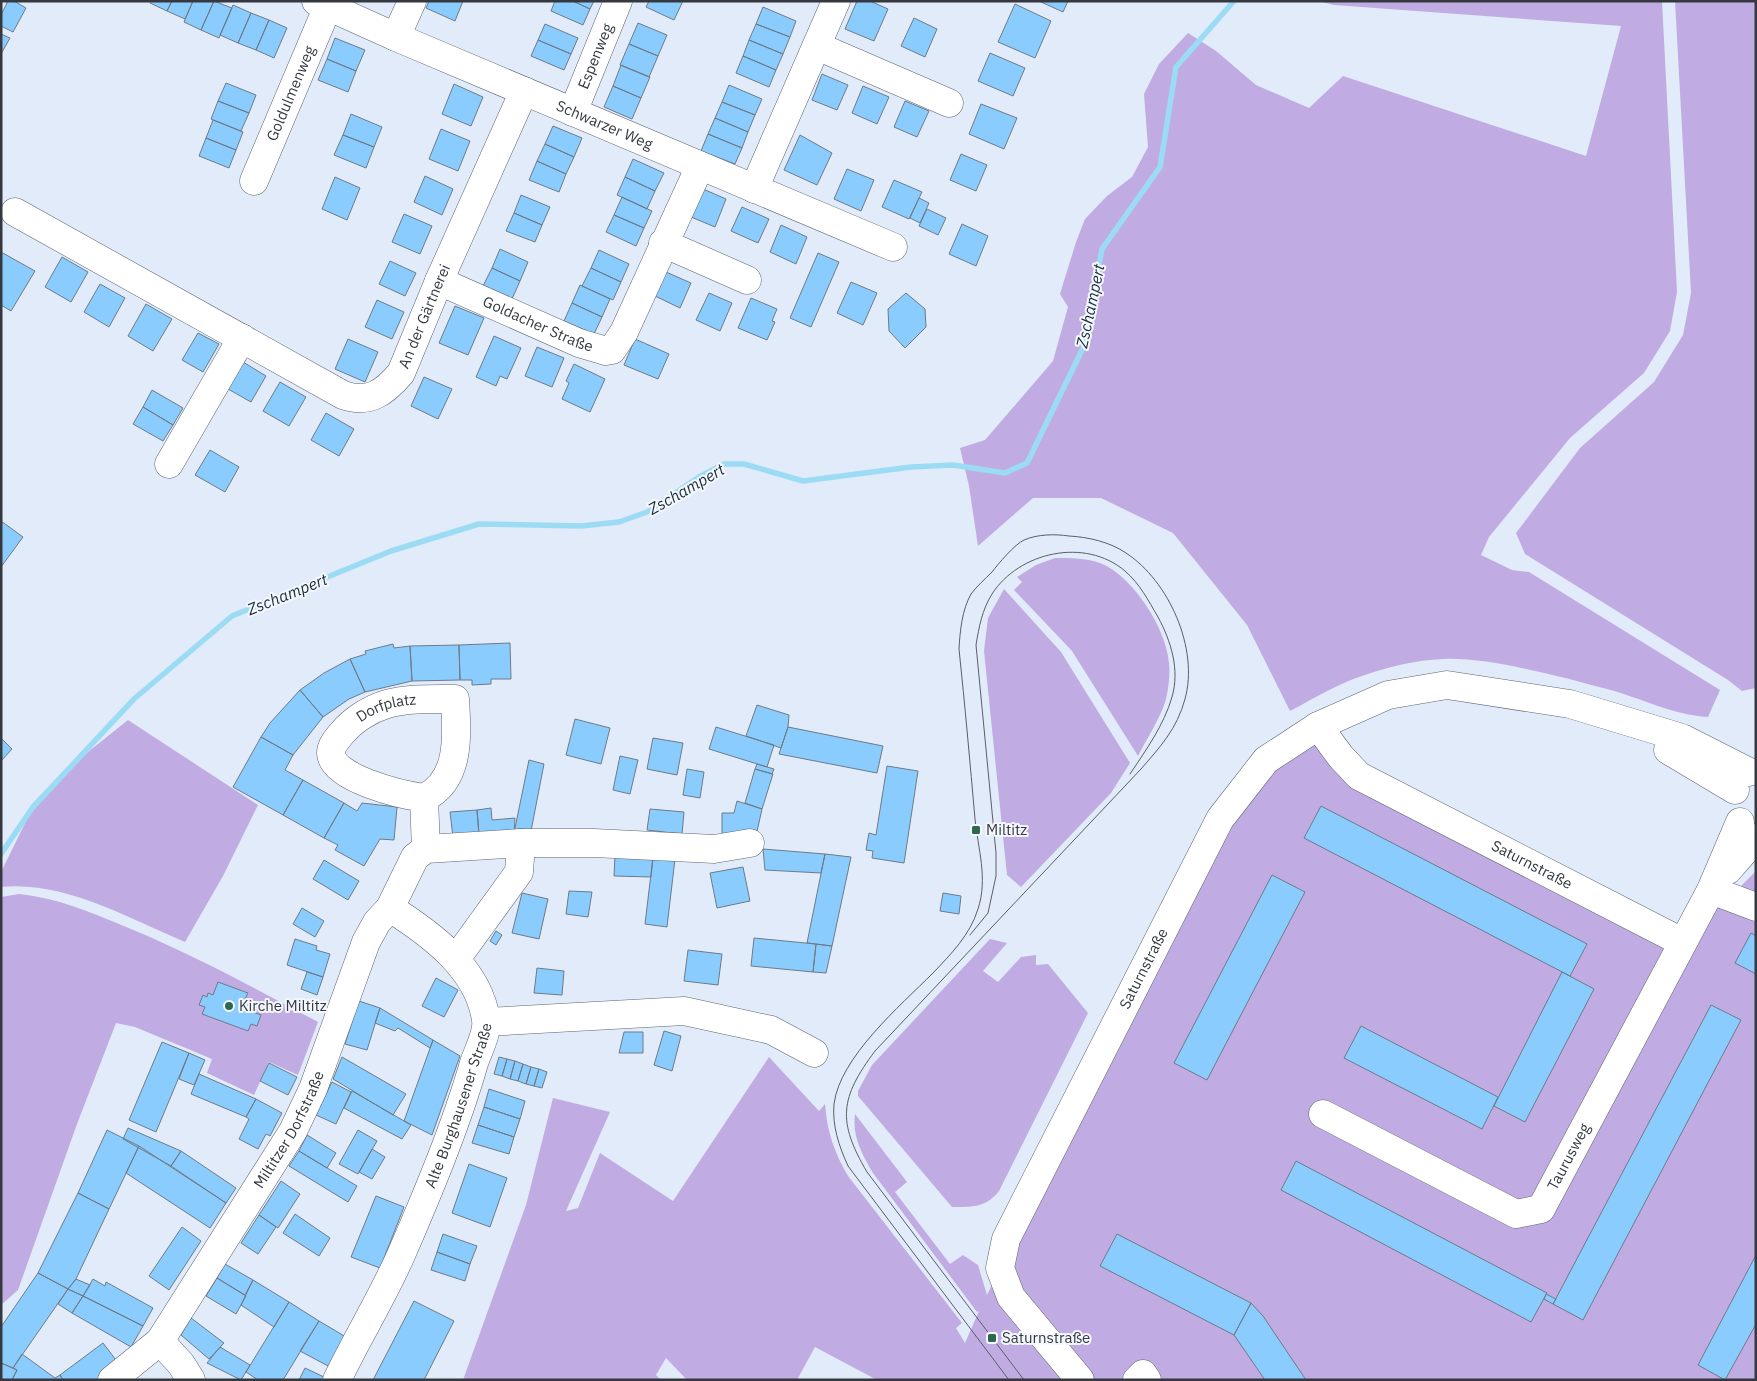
<svg xmlns="http://www.w3.org/2000/svg" width="1757" height="1381" font-family="'IBM Plex Sans',sans-serif">
	<style>
		.green { fill: #c0ace2 }
		.lines { fill: none; stroke-linecap: round; stroke-linejoin: round }
		.stream { stroke: #9bdcf4; stroke-width: 5.5 }
		.building { fill: #8accfe; stroke: #6e7b86 }
		.minor-casing { stroke: #5d6572; stroke-width: 29 }
		.minor { stroke: #fff; stroke-width: 28 }
		.tram { stroke: #5a5f67; stroke-width: 1 }
		.poi-dot { fill: #2d6750; stroke: #f4f8fe; stroke-width: 2 }
		.labels { text-anchor: middle; stroke-width: 4; stroke-linejoin: round; paint-order: stroke }
		.street-label { font-size: 15px; fill: #35393f; stroke: #f4f8fe }
		.poi-label { font-size: 15px; fill: #35393f; stroke: #f4f8fe; text-anchor: start }
		.water-label { font-size: 16px; font-style: italic; fill: #192e36; stroke: #f4f8fe }
	</style>
	<rect width="100%" height="100%" fill="#e2ebfa"/>
	<path class="green" d="M1318,1H1662L1677,292L1670,331L1644,373L1570,438L1489,537L1481,555L1512,570L1529,572L1720,690L1708,717C1673,715 1641,698 1607,689C1562,677 1489,657 1443,659C1416,660 1387,667 1362,676C1337,684 1313,699 1290,711L1247,625L1173,533L1101,498H1033L978,546L969,486L960,448L985,440L1053,361L1068,307L1060,294L1076,242L1085,219L1107,196L1132,177L1148,147L1144,94L1159,64L1188,33L1216,51L1256,85L1309,108L1343,76L1586,156L1621,26L1334,5Z
		M1675,1H1756V688L1742,691L1728,680L1525,554L1516,533L1580,448L1654,382L1683,335L1691,293Z
		M1055,558C1071,558 1085,558 1100,563C1132,575 1167,629 1169,663C1170,673 1169,684 1167,694C1164,713 1147,738 1138,756L1072,651L1014,590L1022,582L1017,577L1036,565Z
		M1004,589L1061,652L1130,763L1111,793L1021,887L1007,875L984,651L988,618Z
		M128,720L258,805L223,876L185,942C127,918 66,881 1,887V872L33,807L73,764Z
		M1318,726L1359,776L1682,942L1711,890L1756,907V1380H877L815,1347L797,1380H687L666,1358L656,1375L661,1380H463L526,1205L553,1098L610,1112L566,1211L578,1208L600,1153L673,1201L769,1057L819,1111L825,1104C827,1131 834,1152 848,1176L962,1323L956,1328L965,1343L979,1311L977,1312L873,1173C862,1154 852,1137 855,1114L907,1182L895,1192L950,1264L963,1255L978,1265L987,1295L1220,819Z
		M1756,871V900L1737,890Z
		M19,894C62,899 92,913 131,929C196,956 256,989 318,1022L298,1075L269,1062L254,1095L207,1073L212,1059L135,1027L116,1023L77,1124L18,1290L1,1305V897Z
		M990,939L1007,943L983,971L998,982L1021,957L1036,955V965L1048,964L1088,1013L999,1191C986,1208 971,1207 952,1207L858,1096V1091L872,1065Z"/>
	<g class="lines">
		<path class="stream" d="M1,854L33,807L134,699L232,616L391,551L479,524L581,526L619,522L647,512L699,477L724,464H744L803,481L911,467L953,465L1005,473L1027,463L1084,346L1102,249L1160,167L1176,67L1234,1"/>
	</g>
	<path class="building" d="M8,1H14L26,8L13,32L1,26V15Z
		M151,1H172L167,11L150,3Z
		M172,1H193L185,19L167,11Z
		M193,1H214L201,30L184,22Z
		M214,1L232,8L219,38L201,30Z
		M429,1H463L455,21L426,8Z
		M555,1H573L590,9L583,25L551,11Z
		M573,1H594L590,9Z
		M649,1H683L674,20L646,7Z
		M857,1H870L888,9L874,41L845,29Z
		M1039,1H1068L1063,12Z
		M1015,4L1051,21L1035,58L998,42Z
		M233,5L251,13L238,43L220,35Z
		M763,7L796,21L790,37L756,24Z
		M251,13L269,20L256,50L238,43Z
		M914,18L937,29L925,57L901,46Z
		M269,20L287,28L274,58L256,50Z
		M638,23L667,35L658,56L629,44Z
		M545,24L578,38L571,54L538,40Z
		M756,24L790,37L783,54L749,40Z
		M1,34L10,38L1,54Z
		M335,38L365,50L356,71L327,59Z
		M538,40L571,54L564,70L531,56Z
		M749,40L783,54L776,70L743,56Z
		M629,44L658,56L649,77L620,65Z
		M990,53L1025,68L1013,96L978,81Z
		M743,56L776,70L769,87L736,73Z
		M327,59L356,71L348,92L318,80Z
		M621,65L650,77L641,98L613,86Z
		M822,74L848,85L837,110L812,100Z
		M226,83L256,95L249,113L218,101Z
		M454,84L483,97L471,126L442,114Z
		M729,85L762,99L755,115L722,102Z
		M613,86L641,98L632,119L604,107Z
		M863,86L889,97L877,124L852,113Z
		M218,101L249,113L241,131L211,119Z
		M905,101L929,111L917,137L894,127Z
		M722,102L755,115L748,132L715,118Z
		M981,104L1017,118L1004,149L969,134Z
		M351,114L382,127L374,147L343,135Z
		M715,118L748,132L742,148L708,134Z
		M213,120L243,132L236,150L206,138Z
		M553,126L582,138L574,157L545,144Z
		M441,129L470,141L458,171L429,159Z
		M708,134L742,148L735,164L701,151Z
		M343,135L374,147L366,168L334,155Z
		M800,135L832,153L817,185L784,170Z
		M206,138L236,150L229,168L199,156Z
		M545,144L574,157L566,174L537,161Z
		M961,154L987,165L976,191L950,180Z
		M633,159L664,173L655,191L625,177Z
		M537,161L566,174L559,192L529,180Z
		M847,169L874,180L861,211L834,199Z
		M425,176L453,189L442,215L414,202Z
		M335,177L360,188L347,220L322,209Z
		M625,177L655,191L647,209L617,195Z
		M894,180L922,192L909,219L882,207Z
		M703,189L726,199L715,227L691,217Z
		M521,195L550,207L542,225L514,213Z
		M622,197L652,211L644,228L614,215Z
		M919,198L929,203L920,223L910,218Z
		M742,207L769,219L758,243L731,231Z
		M927,209L946,218L938,235L919,226Z
		M514,213L542,225L535,242L506,231Z
		M404,214L432,226L420,254L392,242Z
		M614,215L644,228L636,246L606,232Z
		M962,224L988,236L976,266L949,254Z
		M781,225L807,237L796,264L770,252Z
		M500,249L528,262L520,281L492,268Z
		M599,250L629,264L621,282L591,268Z
		M1,252L35,271L11,311L1,305Z
		M818,253L839,262L811,327L790,318Z
		M62,257L88,272L71,302L45,287Z
		M390,261L416,273L405,296L379,284Z
		M492,268L520,281L512,299L483,286Z
		M591,268L621,282L613,300L582,286Z
		M666,272L691,283L680,308L655,296Z
		M851,282L877,293L863,325L837,313Z
		M100,284L125,298L109,327L84,312Z
		M580,285L610,299L602,317L572,303Z
		M709,293L732,303L720,331L696,320Z
		M906,293L925,309L926,327L905,348L889,331L888,309Z
		M751,298L777,309L772,321L775,322L767,340L738,328Z
		M377,300L404,312L392,339L365,327Z
		M572,303L602,317L594,334L564,321Z
		M146,304L172,319L153,351L128,336Z
		M455,306L484,318L468,355L439,343Z
		M198,333L219,344L203,372L182,360Z
		M494,336L521,348L507,379L500,376L496,386L476,377Z
		M348,339L378,352L365,382L335,369Z
		M635,339L669,354L658,379L624,365Z
		M537,347L564,358L552,387L525,376Z
		M243,362L266,376L251,402L228,389Z
		M574,364L605,379L590,412L562,399L569,383L566,381Z
		M424,377L452,389L438,419L411,406Z
		M280,382L306,397L289,426L263,411Z
		M152,390L183,408L173,425L143,407Z
		M143,407L173,425L163,441L133,424Z
		M326,413L354,429L339,456L311,440Z
		M210,450L239,467L225,492L195,475Z
		M1,521L23,537L1,567Z
		M510,643L511,679H491V684L472,685V680H460L459,645Z
		M393,644L394,648L410,646L412,681L365,692L350,659L366,654L365,651Z
		M459,645L460,680L412,681L410,646Z
		M350,659L365,692L349,699L323,717L300,690L324,673Z
		M300,690L323,717L293,755L261,737L270,723Z
		M757,705L789,715L788,727L781,748L746,736Z
		M575,719L610,728L601,764L566,755Z
		M716,727L774,745L767,767L709,749Z
		M788,727L883,746L877,773L779,754Z
		M261,737L293,755L285,770L303,780L283,815L233,787Z
		M1,738L12,749L1,761Z
		M653,738L683,743L677,775L647,769Z
		M620,756L638,760L630,794L613,790Z
		M529,760L544,764L531,831L514,833Z
		M757,764L774,769L772,774L755,769Z
		M887,766L918,771L904,863L872,858L873,851L866,850L869,833L876,835Z
		M687,769L704,772L700,798L683,795Z
		M755,769L773,774L762,809L745,803Z
		M303,780L344,803L324,838L283,815Z
		M737,801L762,809L756,836H722V813H734Z
		M344,803L357,811L362,803L397,807L394,840L380,839L364,866L335,850L338,845L324,838Z
		M1321,806L1587,944L1570,976L1304,838Z
		M491,808L492,820L515,818L514,834L479,835L477,810Z
		M650,809L684,812L682,834L647,830Z
		M477,810L479,835L453,837L450,812Z
		M763,849L825,854L821,873L765,870Z
		M825,854L851,857L832,946L807,943Z
		M615,855L653,857L651,877L614,876Z
		M653,857L675,859L667,927L645,924Z
		M324,860L359,881L348,900L313,879Z
		M743,867L750,901L717,908L710,873Z
		M1272,875L1305,892L1207,1080L1174,1063Z
		M569,891L592,892L588,917L566,914Z
		M522,893L548,899L539,939L512,933Z
		M943,893L961,896L959,914L940,911Z
		M302,908L324,921L315,937L293,924Z
		M496,931L502,935L496,945L490,941Z
		M1751,933L1756,936V974L1735,963Z
		M754,938L816,944L813,972L751,966Z
		M295,939L317,946L316,950L330,954L323,977L287,965Z
		M816,944L832,946L826,973L813,972Z
		M688,950L722,954L718,985L684,981Z
		M537,968L564,971L562,995L534,993Z
		M307,972L323,977L317,995L301,989Z
		M1562,972L1594,989L1525,1122L1494,1106Z
		M436,978L458,990L444,1017L422,1006Z
		M218,982L248,993L244,1001L256,1005L253,1012L261,1015L257,1026L251,1024L248,1031L202,1014L205,1007L199,1005L203,995L207,997L208,993L213,995Z
		M359,1001L380,1008L367,1050L345,1044Z
		M1711,1005L1741,1020L1583,1320L1553,1304Z
		M380,1008L433,1040L430,1048L398,1028L395,1031L375,1023Z
		M1361,1026L1498,1097L1482,1129L1344,1058Z
		M664,1031L681,1036L672,1071L654,1065Z
		M624,1032H643V1053H619Z
		M433,1040L460,1056L432,1135L404,1121Z
		M162,1042L189,1053L156,1132L129,1120Z
		M189,1053L205,1060L194,1085L179,1079Z
		M342,1057L406,1094L393,1115L333,1079Z
		M499,1057L507,1059L502,1076L494,1074Z
		M507,1059L515,1061L510,1079L502,1076Z
		M515,1061L523,1064L518,1081L510,1079Z
		M269,1063L297,1077L288,1095L260,1081Z
		M523,1064L531,1067L526,1084L518,1081Z
		M531,1067L539,1069L534,1086L526,1084Z
		M539,1069L547,1072L542,1088L534,1086Z
		M199,1074L256,1099L246,1117L191,1094Z
		M332,1082L351,1092L336,1124L316,1115Z
		M489,1089L525,1101L520,1119L484,1107Z
		M352,1091L411,1125L402,1139L344,1108Z
		M256,1099L282,1113L270,1136L266,1134L258,1149L239,1139L249,1119L246,1117Z
		M484,1107L520,1119L514,1137L478,1125Z
		M478,1125L514,1137L509,1154L472,1143Z
		M128,1128L181,1151L171,1166L123,1139Z
		M107,1130L139,1146L109,1209L78,1193Z
		M358,1130L377,1141L358,1174L339,1164Z
		M307,1135L336,1153L327,1168L299,1151Z
		M139,1146L226,1203L210,1228L126,1173Z
		M372,1149L385,1157L372,1179L359,1172Z
		M181,1151L236,1188L226,1203L171,1166Z
		M299,1151L357,1186L348,1202L289,1166Z
		M1296,1161L1547,1293L1531,1322L1281,1190Z
		M469,1164L507,1178L490,1227L452,1213Z
		M281,1181L300,1194L278,1228L259,1215Z
		M78,1193L109,1209L76,1279L68,1289L38,1273Z
		M376,1196L404,1207L380,1268L351,1257Z
		M295,1214L330,1238L319,1256L283,1233Z
		M259,1215L276,1227L258,1254L241,1243Z
		M182,1227L201,1241L169,1290L149,1276Z
		M443,1234L477,1246L470,1264L437,1252Z
		M1117,1234L1251,1303L1234,1335L1100,1266Z
		M437,1252L470,1264L465,1281L431,1270Z
		M1756,1255V1324L1725,1380L1698,1365Z
		M225,1264L253,1280L245,1295L217,1278Z
		M38,1273L68,1289L13,1368L1,1363V1327Z
		M217,1278L246,1296L236,1314L206,1296Z
		M76,1279L90,1285L83,1296L68,1289Z
		M93,1279L105,1286L106,1282L153,1308L143,1326L83,1296Z
		M253,1280L289,1302L274,1327L241,1305Z
		M68,1289L83,1296L72,1313L58,1304Z
		M1546,1294L1556,1299L1553,1304L1544,1299Z
		M83,1296L143,1326L131,1347L72,1313Z
		M414,1301L454,1321L424,1380H373Z
		M289,1302L319,1321L283,1380H258L246,1372Z
		M1251,1303L1263,1316L1306,1380H1265L1234,1335Z
		M191,1318L224,1343L209,1359L181,1335Z
		M319,1321L346,1337L330,1367L300,1351Z
		M103,1343L119,1364L98,1380H63L60,1375Z
		M220,1347L250,1365L241,1380L207,1363Z
		M22,1354L55,1378L60,1375L63,1380H12L17,1370L13,1368Z
		M1,1363L17,1370L12,1380H1Z
		M305,1368L326,1378L325,1380H299Z"/>
	<g class="lines">
		<defs>
			<g id="minor">
				<path id="s1" d="M316,1L396,37L893,247"/>
				<path d="M396,37L412,1"/>
				<path d="M817,46L949,103"/>
				<path id="s2" d="M573,112L618,1"/>
				<path id="s3" d="M254,181L328,6"/>
				<path d="M754,189L836,1"/>
				<path id="s4" d="M15,212L343,395C369,404 384,393 401,373L439,281L524,91"/>
				<path d="M663,243L747,280"/>
				<path id="s5" d="M439,281L579,343L606,351L612,350L624,332L700,166"/>
				<path d="M169,464L242,338"/>
				<path id="s6" d="M1318,726L1341,757L1359,776L1682,942"/>
				<path d="M1668,750L1735,790"/>
				<path id="s7" d="M424,798C403,795 332,779 331,753C331,745 338,738 342,733C353,720 370,709 387,704C409,698 432,699 455,699C457,735 461,780 424,798L426,849"/>
				<path d="M521,843H594L714,849L750,843"/>
				<path d="M1728,870L1756,838"/>
				<path d="M1711,890L1756,907"/>
				<path d="M487,1022L684,1011L771,1030L814,1053"/>
				<path id="s8" d="M1323,1114L1516,1214L1541,1209L1711,890L1740,822"/>
				<path d="M112,1380L160,1341"/>
				<path id="s9" d="M191,1380L181,1364L160,1341L293,1131L313,1089L366,942L377,922L390,908L415,857L426,849L521,843L519,872L456,959"/>
				<path id="s10" d="M337,1380C357,1338 382,1298 401,1255C427,1195 456,1126 474,1063C478,1051 488,1032 486,1020C479,969 431,934 390,908"/>
				<path id="s11" d="M1080,1380L1011,1297L1000,1268L1006,1239L1220,819L1266,760L1318,726L1388,695L1447,685L1570,704L1682,738L1749,772"/>
				<path d="M1137,1380L1143,1374L1147,1380"/>
			</g>
		</defs>
		<use href="#minor" class="minor-casing"/>
		<use href="#minor" class="minor"/>
		<path class="tram" d="M970,935L988,913L996,876V853L976,645C979,627 982,610 992,594C1019,552 1085,537 1125,571C1140,584 1148,600 1158,617C1171,641 1180,670 1172,697C1164,725 1146,750 1130,774
			M1009,1380L848,1166C839,1146 832,1126 834,1104C840,1057 900,1006 933,973C951,954 970,935 978,909C988,878 978,849 975,819C970,762 965,706 959,649C960,631 962,610 971,594C977,586 985,579 992,572C998,564 1015,544 1024,540C1038,534 1055,534 1069,536C1088,537 1110,542 1126,553C1169,581 1199,649 1185,699C1177,729 1160,747 1141,769L875,1051C840,1098 837,1121 867,1172L1024,1380"/>
	</g>
	<g class="poi-dot">
		<rect x="971" y="825" width="10" height="10" rx="2.5"/>
		<circle cx="229" cy="1006" r="5"/>
		<rect x="987" y="1333" width="10" height="10" rx="2.5"/>
	</g>
	<g class="labels">
		<g class="street-label">
			<text dy="5" stroke="none"><textPath href="#s2" startOffset="60">Espenweg</textPath></text>
			<text dy="5" stroke="none"><textPath href="#s3" startOffset="95">Goldulmenweg</textPath></text>
			<text dy="5" stroke="none"><textPath href="#s1" startOffset="314">Schwarzer Weg</textPath></text>
			<text dy="5" stroke="none"><textPath href="#s4" startOffset="504">An der Gärtnerei</textPath></text>
			<text dy="5" stroke="none"><textPath href="#s5" startOffset="108">Goldacher Straße</textPath></text>
			<text dy="5" stroke="none"><textPath href="#s7" startOffset="184">Dorfplatz</textPath></text>
			<text dy="5" stroke="none"><textPath href="#s6" startOffset="259">Saturnstraße</textPath></text>
			<text dy="5" stroke="none"><textPath href="#s11" startOffset="472">Saturnstraße</textPath></text>
			<text dy="5" stroke="none"><textPath href="#s10" startOffset="301">Alte Burghausener Straße</textPath></text>
			<text dy="5" stroke="none"><textPath href="#s9" startOffset="298">Miltitzer Dorfstraße</textPath></text>
			<text dy="5" stroke="none"><textPath href="#s8" startOffset="302">Taurusweg</textPath></text>
		</g>
		<g class="poi-label">
			<text x="986" y="835">Miltitz</text>
			<text x="239" y="1011">Kirche Miltitz</text>
			<text x="1002" y="1343">Saturnstraße</text>
		</g>
		<g class="water-label">
			<text transform="translate(1090 306) rotate(-78)" y="6">Zschampert</text>
			<text transform="translate(686 489) rotate(-30)" y="6">Zschampert</text>
			<text transform="translate(287 594) rotate(-22)" y="6">Zschampert</text>
		</g>
	</g>
	<rect width="1757" height="1381" fill="none" stroke="#35393f" stroke-width="5"/>
</svg>
